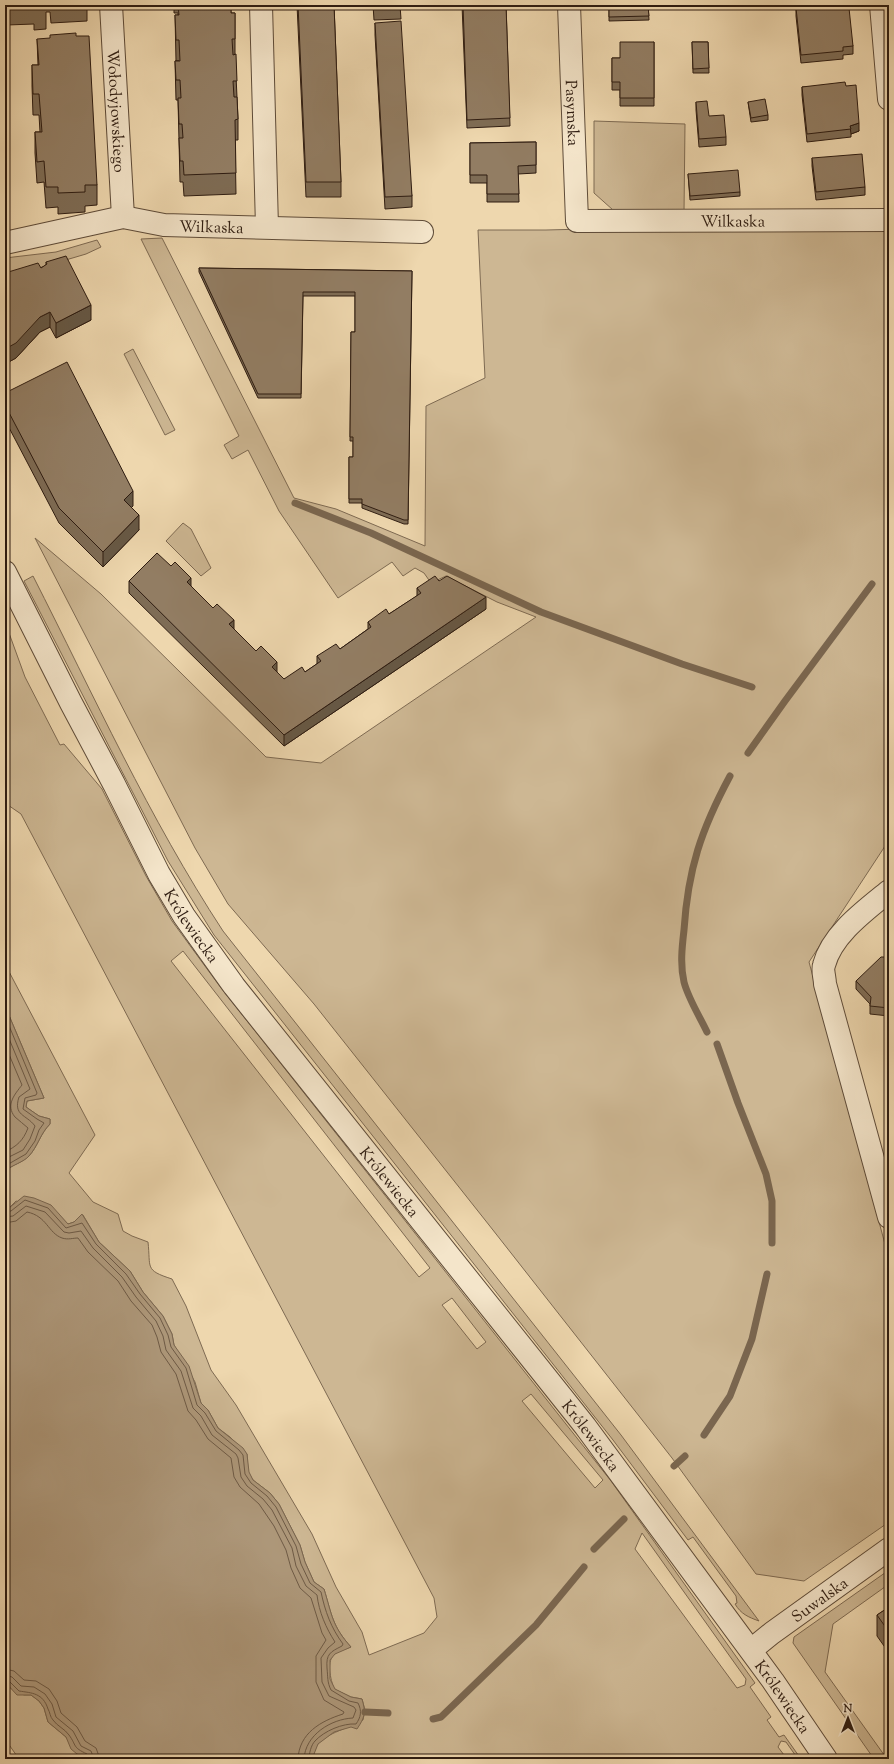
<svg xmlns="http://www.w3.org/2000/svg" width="894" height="1764" font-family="'Sorts Mill Goudy',serif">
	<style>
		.green { fill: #cdb793; stroke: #7e6a52; fill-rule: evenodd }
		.water { fill: #ad9779; stroke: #7a664f }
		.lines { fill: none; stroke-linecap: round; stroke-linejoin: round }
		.shore { stroke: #6e5a45; stroke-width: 1 }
		.stream { stroke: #7a664f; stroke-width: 7 }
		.minor-casing { stroke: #5e4b38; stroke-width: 24 }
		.minor { stroke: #f4e5ca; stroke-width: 22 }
		.rail { stroke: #2e1c11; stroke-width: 3; stroke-dasharray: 7 7; stroke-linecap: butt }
		.wall { fill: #7e6c55; stroke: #2e1c11 }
		.shaded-wall { fill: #665845; stroke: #2e1c11 }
		.building { fill: #927d63; stroke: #2e1c11 }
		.labels { text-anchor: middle; stroke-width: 4; stroke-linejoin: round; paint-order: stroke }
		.street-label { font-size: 16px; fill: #2e1c11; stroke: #f4e5ca }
	</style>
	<rect width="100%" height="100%" fill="#eed7ae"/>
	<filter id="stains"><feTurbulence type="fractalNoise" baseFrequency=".005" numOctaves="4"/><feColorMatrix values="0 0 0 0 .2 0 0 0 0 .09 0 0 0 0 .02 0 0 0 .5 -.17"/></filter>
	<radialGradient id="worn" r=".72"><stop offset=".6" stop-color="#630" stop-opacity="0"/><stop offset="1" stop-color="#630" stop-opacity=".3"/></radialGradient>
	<path class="green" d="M594,121L685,124L684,212L613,210L594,193Z
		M889,225V840L809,962L889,1259V1522L804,1581L756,1574L672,1458L489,1225L314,1004L228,904L195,848L35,538L101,594L266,757L321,763L536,617L497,602L446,576L431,583L424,573L415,568L403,576L392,562L338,598L279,511L248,450L232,459L224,445L239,436L141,239L162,238L294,498L336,509L425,546L426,406L485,378L478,230H546L661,227Z
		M97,240L101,247L86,254L5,278V258L56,252Z
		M133,349L175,430L165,435L124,354Z
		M183,523L191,529L211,568L201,576L166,541Z
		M33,576C94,696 149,818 223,931L621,1435L759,1621C748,1617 741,1614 735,1604L737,1603L736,1596L693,1537L688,1540L613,1440L214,935L168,861L40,612L24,581Z
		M5,622L25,677L60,745L64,744L102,789L146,876L172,921L221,988L611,1481L755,1683L750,1687L771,1717L767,1720L779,1737L784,1735L801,1759H798L786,1742L781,1741L778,1747L787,1759H312C314,1755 315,1747 318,1744C325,1734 351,1727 363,1720L365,1710L362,1699L351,1697L334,1689C331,1680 325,1660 336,1653C341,1650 346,1649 351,1647C332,1626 332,1615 324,1589L314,1582L305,1562L300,1545L279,1504L270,1493L253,1480L248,1472L247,1454L230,1437L218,1428L208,1410L201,1403L195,1382L174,1345L172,1334L163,1316L143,1292L130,1271L99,1242L83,1215L74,1222L68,1224L59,1215L16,1201L9,1208L5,1209V1171C12,1165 23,1162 29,1156C38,1146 40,1134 50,1124V1119L39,1116L26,1107L27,1101L44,1098L5,1006V964L95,1135L69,1173L93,1202L118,1214L123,1231L132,1236L148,1242C151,1268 144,1270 172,1279L186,1306L211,1370L236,1405L312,1534L336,1587L362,1632L369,1655L424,1633L437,1617L434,1598L21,814L5,803ZM183,951L430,1268L419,1277L171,961ZM452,1298L486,1342L477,1349L442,1305ZM531,1394L603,1480L595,1488L522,1401ZM642,1533L746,1679L745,1685L737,1688L635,1549Z
		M889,1570V1584L833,1624L825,1672L887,1759H874L793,1643L794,1637Z
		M5,1682L9,1687L24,1695H31L39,1701L44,1708L48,1722L66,1737L77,1754L89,1759H19L5,1739Z"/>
	<path class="water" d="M5,1006L44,1098L27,1101L26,1107L39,1116L50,1119V1124C40,1134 38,1146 29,1156C24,1162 12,1165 5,1171Z
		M24,1196L34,1198L51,1205L68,1224L74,1222L82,1214L99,1242L130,1271L143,1292L163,1316L172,1334L174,1345L189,1366L201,1403L208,1410L218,1428L243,1448L247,1454L249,1472L253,1480L270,1493L279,1504L300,1545L305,1562L314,1582L324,1589C332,1615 332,1626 351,1647L335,1654L330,1660V1679L335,1689L351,1697L362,1699C366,1713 365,1717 357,1729L351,1727L334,1732L318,1744L312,1759H89L77,1754L71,1749L66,1737L48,1722L44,1708L39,1701L31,1695H17L5,1682V1209L9,1208Z"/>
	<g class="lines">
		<path class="shore" d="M5,1016L37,1093L36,1095L25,1098L23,1109L37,1119L44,1123L39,1130L35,1141L26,1154L5,1166
			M5,1029L30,1089L19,1097C13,1116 26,1114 35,1126L30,1139L23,1150L5,1159
			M5,1045L22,1085C15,1094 5,1105 15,1117C19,1121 24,1124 28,1128C23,1141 17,1146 5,1152
			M5,1212L11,1211L25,1200L48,1208L66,1228L82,1223L96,1244L126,1274L140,1294L160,1318L168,1335L171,1347L186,1368L197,1405L205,1413L216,1431L239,1450L243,1455L245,1474L251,1483L267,1496L276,1507L296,1546L301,1564L310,1583L321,1592C325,1611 331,1628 343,1644L342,1646C330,1652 326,1654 327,1668C328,1677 327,1682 331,1690L349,1701L358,1703C362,1711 361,1717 356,1724C343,1723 324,1731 315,1741C311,1745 309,1754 309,1759
			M5,1217L13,1216L26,1206L45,1212L64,1232L69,1233L81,1231L93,1248L122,1277L136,1297L156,1321L163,1336L166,1350L181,1371L193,1408L201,1416L212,1435L236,1454L238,1458L241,1477L247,1486L263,1499L272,1510L292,1548L296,1566L306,1586L317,1595C319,1612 326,1628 335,1642L328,1648L321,1658L322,1682L329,1696L354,1707L356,1710L353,1718C331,1719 305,1735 304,1759
			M5,1223L16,1221L27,1212C47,1216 48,1233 62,1238C68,1240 73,1238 78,1238L88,1252L118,1281L131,1301L152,1325L157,1337L161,1352L176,1374L188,1411L196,1420L208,1439L231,1458L234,1477L240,1487L259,1504L274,1526L286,1550L291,1568L300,1588L311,1598L322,1633L326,1640L316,1656V1682L324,1700L344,1712L343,1714C321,1721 299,1733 298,1759
			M5,1669L14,1671L24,1680L36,1681L49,1689L57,1701L61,1713L77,1727L85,1741L96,1748L100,1759
			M5,1675L12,1677L21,1686L34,1687L45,1694L52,1704L56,1717L73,1731L81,1746L91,1751L94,1759
			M5,1680L9,1681L19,1691C32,1693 43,1693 48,1709C50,1712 50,1717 53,1720C57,1726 65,1729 69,1735C77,1746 72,1747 87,1754L89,1759"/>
		<path class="stream" d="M295,503L371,533L541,612L682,664L752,687
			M748,753L785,701L872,584
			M707,1032C700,1017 688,998 684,982C680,965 682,947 684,930C688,869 701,830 730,776
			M717,1044L738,1103L766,1174L772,1201V1243
			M704,1435L730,1396L752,1339L767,1274
			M674,1466L685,1456
			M594,1549L624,1519
			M365,1712L388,1713
			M433,1719L441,1717L536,1625L584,1567"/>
		<defs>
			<g id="minor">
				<path id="s1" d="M111,5L123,217"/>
				<path d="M261,5L267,227"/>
				<path id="s2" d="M569,5L577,221L889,220"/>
				<path d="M881,5L889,99"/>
				<path id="s3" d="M5,243L123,217L164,225L422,232"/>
				<path id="s4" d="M5,572L71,703L114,784L159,874L184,916L234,986L585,1426L773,1681L826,1759"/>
				<path d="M889,891C866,910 832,934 824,965C822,970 825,978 825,984L889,1217"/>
				<path id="s5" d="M751,1650L772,1633L889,1549"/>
			</g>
		</defs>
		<use href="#minor" class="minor-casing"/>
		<use href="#minor" class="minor"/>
		<path class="rail" d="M5,1756L7,1759"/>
	</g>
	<path class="wall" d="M5,5H87V21L51,23L50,12H46V29L34,30V24L7,25L6,15H5Z
		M174,5H234V9H231V13H235V54L238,119V140H235L236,194L184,196L183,182H180L178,100H176L175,61H179H176L175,15H178V13H174Z
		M297,5H334L341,182V197H306Z
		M373,5H400L401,19L374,20Z
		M462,5H506L510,126L467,128Z
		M609,5H648L649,20L609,21Z
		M814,5H839L840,9L853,46V54L843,55V59L801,63L796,16V8L814,6Z
		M375,23L412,196V207L385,209L375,35Z
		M37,39L97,185V205L85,206V212L58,214V207L46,208L44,182L37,183L35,153V132H40L39,115H33L32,86V65H38Z
		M654,42V106H620V90H612V58H620Z
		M692,42H708L709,73H693Z
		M846,86L859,131L851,134V137L807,142L802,95V87Z
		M696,102L726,137V145L699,147L696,110Z
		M748,102L768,115V120L751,122Z
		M536,142V173L518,174L519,202H487V183H470V143Z
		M812,158L865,187V195L816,200L812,166Z
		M688,174L740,192V196L690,200Z
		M46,262L91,320L56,338L50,327L40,332L16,358L5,364V273L41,268L46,265Z
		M199,268L412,271L408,524H404L362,508V503H349V457H353V441H350L351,332H355V296H303L301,398H258L199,272Z
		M5,393L133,506L131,507L139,530L103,567L59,523L5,420Z
		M129,581L191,586L284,679L305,672L317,664V656L340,649L368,629V622L389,614L417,596V588L439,581L486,609L284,746L129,593Z
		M889,957V1016L870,1014V1004L856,989V981Z
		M889,1607V1653L877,1636V1615Z"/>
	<path class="shaded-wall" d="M859,123V131L851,134L850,126Z
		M91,305V320L56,338V323Z
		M50,312V327L40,332L16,358L5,364V349L40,317Z
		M133,491V506L124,515V500Z
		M139,515V530L103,567V552Z
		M191,578V589L187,582Z
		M486,597V609L284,746V735Z
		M234,620V631L229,624Z
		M277,662V674L272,667Z"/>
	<path class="building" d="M34,5H46V8L34,9Z
		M178,5H231V13H235V39H232L233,55L236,54L237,81H233L234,97H237L238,119L235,120L236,173L184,175L183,161H180L179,138H183L182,124H179L178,98H181L180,80H176L175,61H180L179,40H176L175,15H179Z
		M298,5H334L341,182H306Z
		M373,5H400L401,7L374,8Z
		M463,5H506L510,118L467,120Z
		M609,5H648L649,16L609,17Z
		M827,5H839L840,9L849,8L853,46L843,47V51L801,55L796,8Z
		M401,21L412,196L385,197L375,23Z
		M76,33V36H89L97,185H85V192L58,193V187H46L44,161L37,162L35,132H42L39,94H33L32,65H39L37,39L50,38V35Z
		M620,42H654V98H620V82H612V58H620Z
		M692,42H708L709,68L693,69Z
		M845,82L846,86L856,85L859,123L850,126L851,129L807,134L802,87Z
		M765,99L768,115L751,118L748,102Z
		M707,101L709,116L724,115L726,137L699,139L696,102Z
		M536,142V165L518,166L519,194H487V175H470V143Z
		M862,154L865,187L816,192L812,158Z
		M738,170L740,192L690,196L688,174Z
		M66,256L91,305L56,323L50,312L40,317L16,343L5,349V273L38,263L41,268L47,264L46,262Z
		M199,268L412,271L408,520H404L362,504V499H349V457H353V437H350L351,332H355V292H303L301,394H258Z
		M67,362L133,491L124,500L139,515L103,552L59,508L5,405V393Z
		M157,553L171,566L175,562L191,578L187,582L213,608L217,604L234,620L229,624L256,651L261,646L277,662L272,667L284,679L302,667L305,672L321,661L317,656L336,644L340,649L371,627L368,622L386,609L389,614L421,593L417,588L435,576L439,581L447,576L486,597L284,735L129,581Z
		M881,957H889V1008L870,1006L871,997L856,981Z
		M889,1607V1632L877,1615Z"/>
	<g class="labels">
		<g class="street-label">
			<text dy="6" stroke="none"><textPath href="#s1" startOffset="106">Wołodyjowskiego</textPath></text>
			<text dy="6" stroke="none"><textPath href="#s2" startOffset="108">Pasymska</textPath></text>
			<text dy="6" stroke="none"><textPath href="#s2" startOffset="372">Wilkaska</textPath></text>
			<text dy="6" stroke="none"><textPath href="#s3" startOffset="210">Wilkaska</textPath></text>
			<text dy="6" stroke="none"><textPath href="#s4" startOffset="400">Królewiecka</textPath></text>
			<text dy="6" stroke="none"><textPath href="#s4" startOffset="724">Królewiecka</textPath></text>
			<text dy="6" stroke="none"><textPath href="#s4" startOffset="1048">Królewiecka</textPath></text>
			<text dy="6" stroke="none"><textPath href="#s5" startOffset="85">Suwalska</textPath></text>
			<text dy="6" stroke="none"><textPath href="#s4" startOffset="1372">Królewiecka</textPath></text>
		</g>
	</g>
	<rect width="894" height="1764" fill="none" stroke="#eed7ae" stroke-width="20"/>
	<rect x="6" y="6" width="882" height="1752" fill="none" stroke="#2e1c11" stroke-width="2"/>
	<rect x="10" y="10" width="874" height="1744" fill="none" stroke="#2e1c11"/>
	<g transform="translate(848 1718)" stroke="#f4e5ca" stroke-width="3" paint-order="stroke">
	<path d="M0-3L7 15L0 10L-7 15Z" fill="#2e1c11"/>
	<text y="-6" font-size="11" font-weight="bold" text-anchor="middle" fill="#2e1c11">N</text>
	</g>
	<rect width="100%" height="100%" filter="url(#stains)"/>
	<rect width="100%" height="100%" fill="url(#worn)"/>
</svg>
